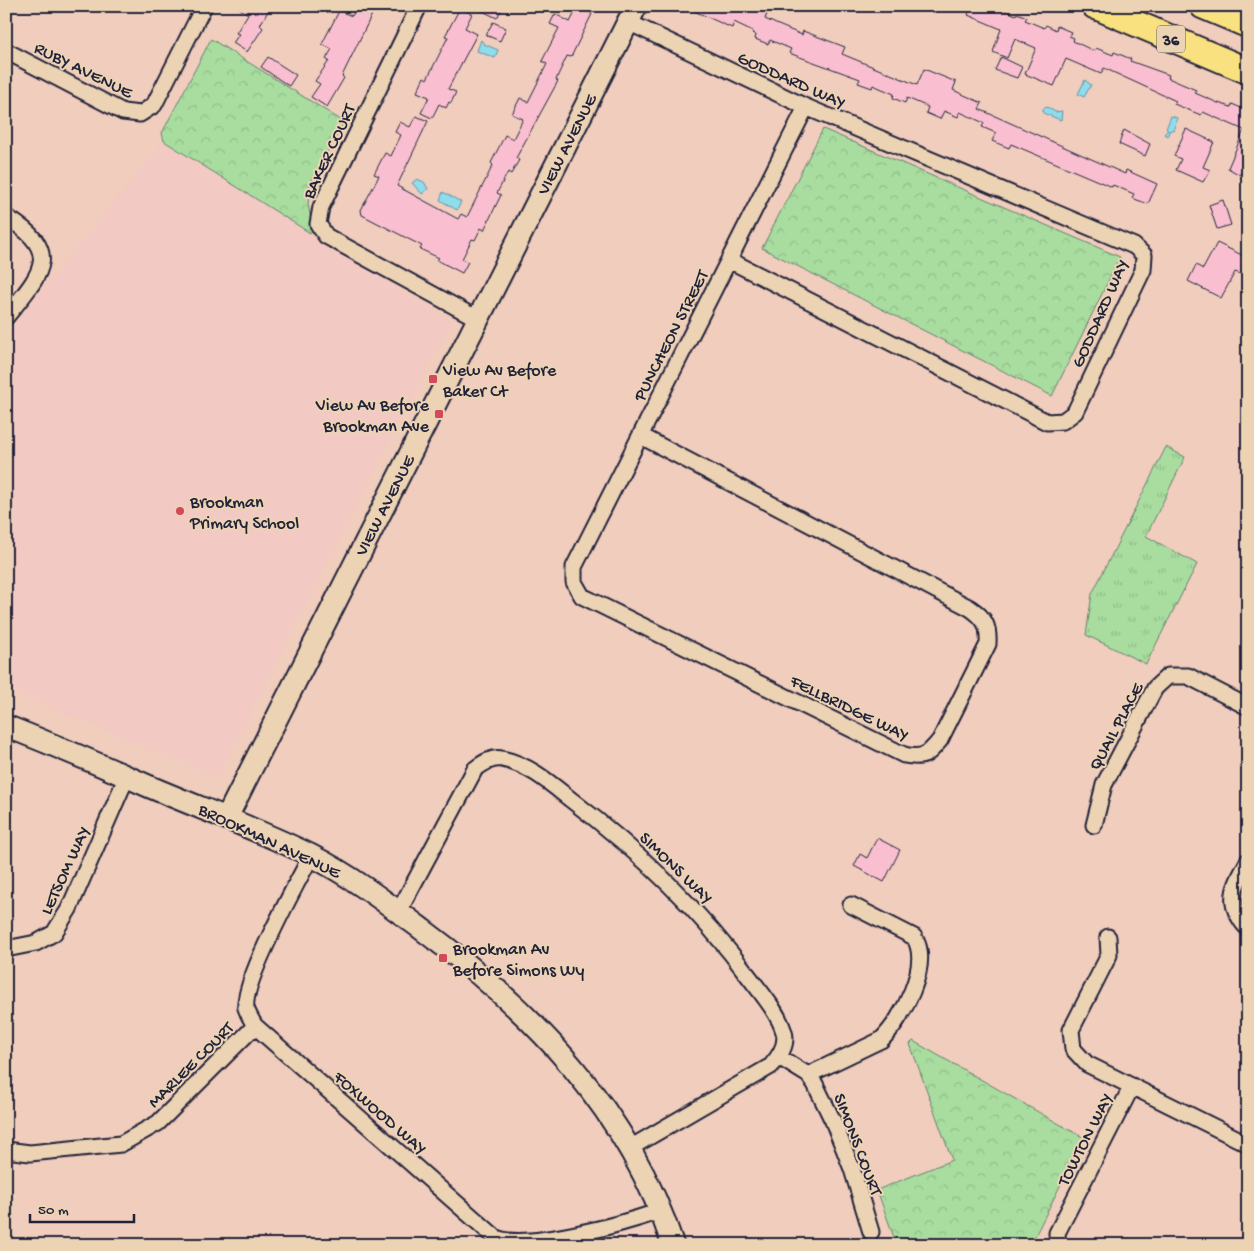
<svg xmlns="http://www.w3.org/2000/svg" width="1254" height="1251" font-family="'Gochi Hand',sans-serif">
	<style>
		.built { fill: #f3c9c3 }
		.grass { fill: url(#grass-tufts); stroke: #65806d }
		.park { fill: url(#park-crowns); stroke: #65806d }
		.water { fill: #8eddec; stroke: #6392a5 }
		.building { fill: #f9bfd1; stroke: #22223b }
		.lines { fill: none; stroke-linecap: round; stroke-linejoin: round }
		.street-casing { stroke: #22223b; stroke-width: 19 }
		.secondary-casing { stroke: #22223b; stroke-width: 25 }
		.primary-casing { stroke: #22223b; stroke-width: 29 }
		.street { stroke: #ecd3b4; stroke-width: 15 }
		.secondary { stroke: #ecd3b4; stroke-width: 21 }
		.primary { stroke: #fae180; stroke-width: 25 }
		.poi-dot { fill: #d1495b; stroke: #ecd3b4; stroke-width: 2 }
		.labels { text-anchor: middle; stroke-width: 4; stroke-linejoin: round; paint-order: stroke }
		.shield { fill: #ecd3b4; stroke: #5f575f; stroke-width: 1 }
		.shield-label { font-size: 16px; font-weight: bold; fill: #22223b }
		.street-label { font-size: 18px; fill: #22223b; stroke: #ecd3b4 }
		.poi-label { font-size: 18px; fill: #22223b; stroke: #ecd3b4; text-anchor: start }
	</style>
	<defs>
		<pattern id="grass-tufts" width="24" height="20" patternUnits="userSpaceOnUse" patternTransform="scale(1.25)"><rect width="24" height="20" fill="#a8dd9f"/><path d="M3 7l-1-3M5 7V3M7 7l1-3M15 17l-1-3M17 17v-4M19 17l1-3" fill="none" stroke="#90bd8a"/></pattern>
		<pattern id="park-crowns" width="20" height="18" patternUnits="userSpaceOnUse" patternTransform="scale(1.25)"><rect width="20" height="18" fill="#a8dd9f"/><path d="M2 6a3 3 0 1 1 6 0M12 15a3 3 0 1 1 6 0" fill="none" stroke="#90bd8a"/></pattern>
	</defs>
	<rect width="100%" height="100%" fill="#f0cdbd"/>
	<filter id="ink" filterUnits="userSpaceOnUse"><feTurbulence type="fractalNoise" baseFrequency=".02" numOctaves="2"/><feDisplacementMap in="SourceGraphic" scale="10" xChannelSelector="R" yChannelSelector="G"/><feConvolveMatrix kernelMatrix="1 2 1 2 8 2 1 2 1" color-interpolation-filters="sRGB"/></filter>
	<g filter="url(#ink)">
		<path class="built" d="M164,141L451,322L217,777L6,688V335Z"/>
		<path class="grass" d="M1166,447L1185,457L1146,536L1197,564L1146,664L1086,635L1092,594Z"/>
		<path class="park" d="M211,39L344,122L311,182L308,204L313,230L310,233L164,141L162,133Z
			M823,129L1120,257L1052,396L762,248Z
			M913,1041L1084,1138L1035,1236L1036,1245H895V1240L877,1190L952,1160L910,1044Z"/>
		<path class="water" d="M481,40L484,44L498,50L495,58L477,51Z
			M1085,80L1091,85L1084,97L1078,94Z
			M1047,107L1055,112L1062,111L1061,120L1043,113V109Z
			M1171,116L1177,118L1174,129L1169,131L1168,136L1164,134L1168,130L1166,129Z
			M417,179L424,182L428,189L422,194L412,183Z
			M443,192L461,202L457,210L440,200Z"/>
		<path class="building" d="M236,6H271L260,25L263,28L247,52L233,43L239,34L236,33L248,14Z
			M357,6H376L342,76L344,78L327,107L311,97L320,84L315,81L329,61L326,59L332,49L322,44L339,11L352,16Z
			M472,6H503L497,18Z
			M683,6H770L765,19L776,24L802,35L803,31L845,47L842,54L917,85L924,69L956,82L953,90L982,103L979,109L1125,174L1126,170L1157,184L1148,204L1132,198L1134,194L1113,185L1112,187L1011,144L1009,148L992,141L996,133L982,127L984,123L960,112L958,117L944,111L940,119L926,113L928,107L907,98L905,103L893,98L894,94L873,85L872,88L858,83L860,79L789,53L791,49L770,40L768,44L755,39L756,35L752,33L753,31L734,22L732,28Z
			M971,6H994L1016,15L1017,13L1027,17L1025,20L1044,28L1046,25L1056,30L1057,26L1071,32L1069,36L1074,38L1073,41L1094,51L1096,48L1113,55L1114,52L1131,59L1130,61L1169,75L1168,78L1196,90L1195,93L1218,103L1231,107L1232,104L1248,111V157L1240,175L1228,168L1244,130L1203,112L1201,115L1174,104L1176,101L1104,68L1101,74L1066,59L1054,86L1025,74L1036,48L1015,39L1007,58L993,52L1001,29L968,15Z
			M578,7L592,14L571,57L567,56L558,75L556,80L558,81L516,158L519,160L511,174L508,172L497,193L501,195L484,230L481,228L475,240L472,239L462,259L468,262L462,273L437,260L439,258L420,249L422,246L362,215L361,210L379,176L374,174L385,153L391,156L401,135L395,132L400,122L410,127L416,116L428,121L397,186L458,219L461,214L467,217L493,165L491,163L505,135L513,139L523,119L512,114L520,98L528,102L547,64L542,61L559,28L550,24L555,14L570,22Z
			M460,8L472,14L465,28L477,34L448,89L456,92L451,103L449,102L446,108L439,104L432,118L421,113L429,97L417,92L424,77L427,79L448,37L445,36Z
			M493,22L506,28L500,41L486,35Z
			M268,57L296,75L289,86L261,67Z
			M1001,57L1022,67L1017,78L995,70Z
			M1186,129L1214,142L1203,167L1210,170L1203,182L1176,170L1181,159L1174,156Z
			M1124,130L1150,144L1145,156L1119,144Z
			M1223,200L1231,225L1217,229L1209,205Z
			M1217,243L1248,258L1241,274L1235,272L1221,298L1188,281L1196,265L1203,269Z
			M877,838L900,850L884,882L854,866L860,854L867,858Z"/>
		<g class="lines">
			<defs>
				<path id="street" d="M419,6L321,207L318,224L326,236L478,319
					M628,22L806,107L1134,246L1144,255L1143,270L1075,412L1063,421L1047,422L729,260
					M6,51L123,112L140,114L154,105L204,6
					M6,217C65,252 40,275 6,317
					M641,436L970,608C985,618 989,626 988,644L940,740C928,755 924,759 904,755L582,596L574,582V567L806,107
					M1094,825L1104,785L1155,688L1168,676H1188L1248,707
					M311,856C297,883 242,982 246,1008C248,1014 252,1021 255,1026L496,1238C527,1251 625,1223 660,1211
					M1248,861C1239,879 1227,895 1238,915C1241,920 1243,925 1248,928
					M399,911L475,769C483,763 492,757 502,759C528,764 550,783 570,799C639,851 699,909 750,978C762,994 778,1012 784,1032C788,1045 779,1057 771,1066L630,1148
					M1108,937L1109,955L1071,1030L1073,1049L1087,1064L1248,1144
					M6,949L36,943L54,933L69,909L127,776
					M779,1057L808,1075L815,1084L833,1121L852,1169L871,1232
					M808,1075L881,1040C902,1020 932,964 914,937L851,905
					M6,1150L30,1153L121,1144L158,1123L255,1026
					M1058,1245L1057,1233L1132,1086"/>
				<path id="secondary" d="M6,726C54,745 101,765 148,786C202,809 257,829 310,855C350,875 387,903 423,930C535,1013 628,1110 673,1245
					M227,817L636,6"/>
				<path id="primary" d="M1095,6L1248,71
					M1203,6L1248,25"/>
			</defs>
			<use href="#street" class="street-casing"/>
			<use href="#secondary" class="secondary-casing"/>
			<use href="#primary" class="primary-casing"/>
			<use href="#street" class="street"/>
			<use href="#secondary" class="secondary"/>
			<use href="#primary" class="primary"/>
		</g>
	</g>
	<g class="poi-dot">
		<rect x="428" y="374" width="10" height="10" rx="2.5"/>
		<rect x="434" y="409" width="10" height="10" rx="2.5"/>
		<circle cx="180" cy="511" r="5"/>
		<rect x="438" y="953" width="10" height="10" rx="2.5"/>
	</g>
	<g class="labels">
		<rect class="shield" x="1157" y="25.5" width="28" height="27" rx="4"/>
		<g class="shield-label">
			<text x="1171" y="45">36</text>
		</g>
		<g class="street-label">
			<text transform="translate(84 69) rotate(26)" y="6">RUBY AVENUE</text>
			<text transform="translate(792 79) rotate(24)" y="6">GODDARD WAY</text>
			<text transform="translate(566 144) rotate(-63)" y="6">VIEW AVENUE</text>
			<text transform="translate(328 151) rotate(-65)" y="6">BAKER COURT</text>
			<text transform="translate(1099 313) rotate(-66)" y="6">GODDARD WAY</text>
			<text transform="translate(670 335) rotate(-63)" y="6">PUNCHEON STREET</text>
			<text transform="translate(384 505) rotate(-63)" y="6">VIEW AVENUE</text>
			<text transform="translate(850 707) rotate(26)" y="6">FELLBRIDGE WAY</text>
			<text transform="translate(1115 726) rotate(-62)" y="6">QUAIL PLACE</text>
			<text transform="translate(270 840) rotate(25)" y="6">BROOKMAN AVENUE</text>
			<text transform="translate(677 867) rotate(44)" y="6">SIMONS WAY</text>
			<text transform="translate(64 870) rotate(-65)" y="6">LETSOM WAY</text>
			<text transform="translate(190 1064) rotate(-45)" y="6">MARLEE COURT</text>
			<text transform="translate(381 1112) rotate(41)" y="6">FOXWOOD WAY</text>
			<text transform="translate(1084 1139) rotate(-63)" y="6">TOWTON WAY</text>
			<text transform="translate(859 1144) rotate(69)" y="6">SIMONS COURT</text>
		</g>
		<g class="poi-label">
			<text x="443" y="375">View Av Before<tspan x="443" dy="21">Baker Ct</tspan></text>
			<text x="429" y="410" text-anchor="end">View Av Before<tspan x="429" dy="21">Brookman Ave</tspan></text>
			<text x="190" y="507">Brookman<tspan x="190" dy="21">Primary School</tspan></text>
			<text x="453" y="954">Brookman Av<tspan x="453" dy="21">Before Simons Wy</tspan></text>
		</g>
	</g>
	<rect width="1254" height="1251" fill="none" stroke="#ecd3b4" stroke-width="25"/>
	<rect x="12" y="12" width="1229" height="1226" fill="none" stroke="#22223b" stroke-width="2" filter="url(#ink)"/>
	<path d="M30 1214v8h104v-8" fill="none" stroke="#22223b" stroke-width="2.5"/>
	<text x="38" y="1214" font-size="15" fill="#22223b" stroke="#ecd3b4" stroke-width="4" paint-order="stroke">50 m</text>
</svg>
